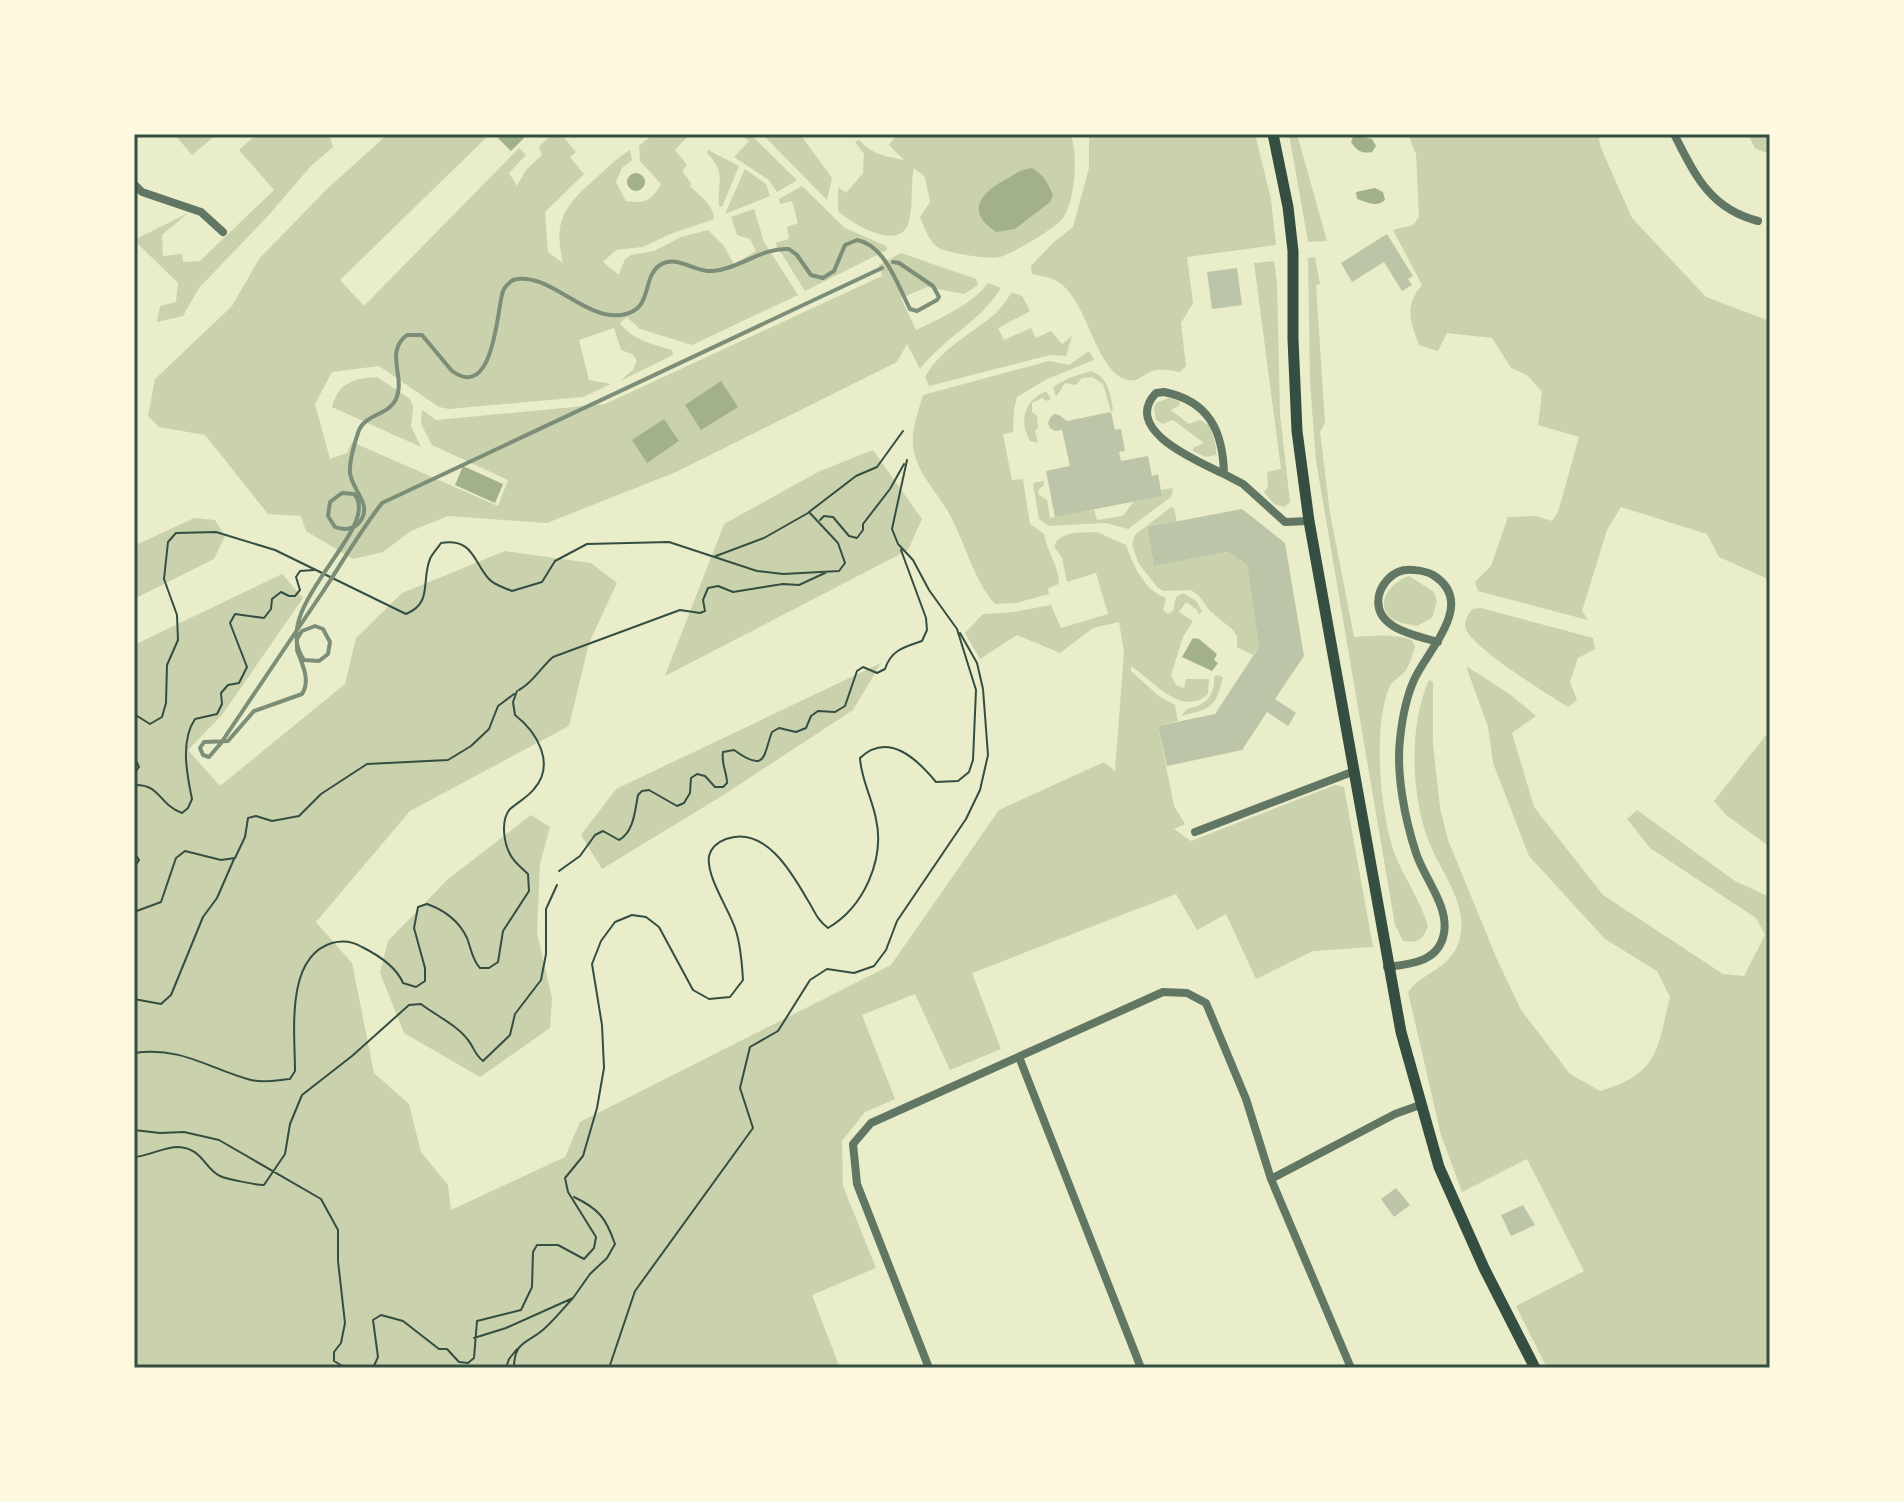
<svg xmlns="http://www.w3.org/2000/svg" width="1904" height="1502" font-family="'Varela Round',sans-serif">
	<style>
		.green { fill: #cad2ad }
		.water { fill: #a3b18a }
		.building { fill: #bcc5a7 }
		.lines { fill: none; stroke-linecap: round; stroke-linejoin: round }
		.path { stroke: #344e41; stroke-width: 2 }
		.minor { stroke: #617663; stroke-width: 8 }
		.secondary { stroke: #344e41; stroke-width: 11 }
		.rail { stroke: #7c8e77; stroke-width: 4 }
		.neatline { fill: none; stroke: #344e41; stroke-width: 3 }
	</style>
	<rect width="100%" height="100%" fill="#e9edc9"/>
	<path class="green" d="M174,134H217L192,155Z
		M257,134H333L330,137L333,147L311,166L267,217L199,288L183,316L157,322L160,306L176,302L178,283L134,240L188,213L162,235L163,256L182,254L183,262L200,261L274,190L239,150Z
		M388,134H490L340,280L364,306L519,148L526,155L509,173L517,186L526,170L542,155L539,147L552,134H561L576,152L570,157L584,174L545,212L548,252L563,263C553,221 564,206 596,178C607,168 617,158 630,150L632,160L622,168L616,182L626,201C645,204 652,201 661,184L640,161L639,146L653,134H690L675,150L687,165L682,171L691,183L690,186C699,195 714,205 714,219L668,235L643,247L616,250L603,262L619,275L625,259L631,255L654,251L681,237L708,230L724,246L734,264L756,251L750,239L737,235L731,217L754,209L764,242L798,295L692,345L640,329L627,317L620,323C632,340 653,344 672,350L673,355L620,381L633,370L637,360L632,354L621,350L614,328L579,340L589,380L611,384L583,397L449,409L439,407L379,366L332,372L315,404L330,459L347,453L352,442L498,506L508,480L432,445L421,424L422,410L436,420L605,404L882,276L879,265L901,253L976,279L978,285L964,294L927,287L901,298L916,330C939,319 973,304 988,283L1001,288C981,321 944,338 920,369L907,344L897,362L676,472L547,523L448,516L411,531L383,552L353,559L306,531L301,516L268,514L205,435L159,427L148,416L155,379L232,306L259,259L327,189Z
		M739,134H750L797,180L777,192L769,180L734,157L749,141Z
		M762,134H800L832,178L827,200Z
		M897,134H1070C1079,153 1075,201 1063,218C1053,230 1015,252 1000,257C991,260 947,253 939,248C929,242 924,227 920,217L930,202L925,177L914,168C910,185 914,207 908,224C898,252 851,223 838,211V187L846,193L863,173L864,154L855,142L859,140C871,154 887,157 904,160L889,145Z
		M1089,134H1255L1271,199L1276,245L1187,257L1193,303L1181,323L1186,366L1180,372C1171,370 1158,368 1150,372C1141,376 1138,382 1127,380C1096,371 1088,304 1061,284C1053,277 1042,276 1032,274L1031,266L1053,243L1073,227L1089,168Z
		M1289,134H1297L1327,241L1308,242Z
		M1408,134H1598L1601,148L1632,218L1706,297L1770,321V580L1719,557L1707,534L1621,507L1607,530L1582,611L1588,620L1478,591L1475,582L1491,566L1508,517L1536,516L1552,521L1558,512L1579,437L1538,425L1542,392L1527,375L1511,368L1492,338L1447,333L1438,351L1419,345C1410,321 1404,306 1422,285L1393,230L1413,225L1419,217L1416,154Z
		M1748,134H1770V158L1769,154L1755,148Z
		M708,150L739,166L722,207L719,206C717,181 727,173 707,153Z
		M745,169L766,184L770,196L725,214Z
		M802,186L845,228L886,246L887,250L805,291L775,243L789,239L787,227L798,223L792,201L780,204L779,199Z
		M1315,257L1320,284L1316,285L1325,423L1320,432L1330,513L1354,637C1373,636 1393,633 1412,640L1415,647C1412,654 1410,664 1406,670C1401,677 1392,680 1389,688C1372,729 1380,824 1399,864C1409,885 1421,903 1428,926C1423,939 1418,944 1403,941L1395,925L1316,461L1310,383L1308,258Z
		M1274,261L1277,282L1280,414L1290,502L1284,507L1274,504L1264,492L1268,486L1267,472L1281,469L1254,263Z
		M1012,292L1022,296L1030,311L998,328L1004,340L1031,328L1036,338L1051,331L1062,344L1072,336L1066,356L1050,355L929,386L925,377C942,347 971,335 996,313C1002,307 1007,299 1012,292Z
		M1089,351L1094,360L1047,379L1017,397L1014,409L1013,432L1003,434L1012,480L1023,479L1030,524L1044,534C1047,552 1059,566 1059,584L1048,588L1049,594L1016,603L995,604C972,578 965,540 947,510C936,492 921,476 915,456C909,434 917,416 923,395L1049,361L1069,365Z
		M1091,371C1108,377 1110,393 1113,409L1111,412L1103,384L1092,377L1082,378L1076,385L1065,383L1056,397L1053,387L1069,378Z
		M377,377L410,399L413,407L411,426L421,447L332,407C339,382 353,379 377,377Z
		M1046,391L1051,399L1047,401L1042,398L1032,403V412L1037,416L1038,427L1035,431L1038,443L1030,441C1018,419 1025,401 1046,391Z
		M1169,398L1179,401L1180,405L1171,410L1189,424L1200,420L1210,426L1216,447V455L1205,457L1193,451V448L1204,443L1173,420L1163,424L1156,420L1154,408L1156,403Z
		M873,450L922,519L908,550L665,676L724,524L820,471Z
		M1044,481V485L1039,489L1038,494L1047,500L1050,518L1094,509L1097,520L1123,516L1134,501L1162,496L1161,490L1173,488L1171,497L1128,529L1106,523L1049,526L1039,519L1033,483Z
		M1171,507L1174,508L1177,522L1147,528L1154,566L1228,552L1247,565L1259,647L1253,655L1237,647V636L1233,630L1210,611L1199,596L1191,590L1164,591L1158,588L1139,564L1132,545L1135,535Z
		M194,518L215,520L225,536L214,559L134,599V546Z
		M1097,532L1126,545C1133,565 1144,590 1166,598L1163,610L1168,614L1173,611L1176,597L1183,593L1196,601L1202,611L1199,615L1197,610L1186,602L1179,612L1193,621L1183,637L1171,675L1176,685L1184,688L1186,679H1209L1208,694C1181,718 1153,680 1131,666V671L1160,697L1175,705L1178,721L1158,726L1174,806L1185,824L1174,829L1191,841L1335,785L1344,787L1373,947L1313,951L1256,979L1226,914L1197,930L1176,894L972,973L1001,1049L950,1070L915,994L862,1015L895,1099L865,1112L842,1141L843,1186L876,1268L812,1295L840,1368H134V645L282,574L303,598L222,715L188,750L220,786L345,684L356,638L402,593L505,551L591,563L617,583L589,643L569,726L410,811L316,922L352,963L374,1073L409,1104L421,1152L448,1185L451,1210L565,1157L580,1122L891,965L999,810L1104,762L1115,771L1124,652L1119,622L1093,628L1060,653L1017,635L980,659L965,633L983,614L1014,612L1051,605L1061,628L1108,614L1096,573L1067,582L1062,558L1054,546C1061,530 1082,533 1097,532Z
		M1409,576L1434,592L1437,601L1432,618L1417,626C1409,624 1397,623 1391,618C1373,602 1393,581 1409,576Z
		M1481,608L1593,638L1595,649L1578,658L1570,682L1577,700L1568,707C1549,695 1467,645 1465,626C1465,620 1469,614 1472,609Z
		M881,663L853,710L725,794L602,869L581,835L616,789Z
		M1466,666L1511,695L1536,716L1512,733L1534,807L1603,895L1723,974L1744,976L1765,935L1756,918L1650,848L1627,819L1637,810L1735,881L1770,897L1769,1368H1547L1516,1306L1584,1271L1527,1159L1462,1192L1441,1135L1408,992C1422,972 1450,970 1459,941C1471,905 1438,869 1427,837C1411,791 1409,724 1429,680L1433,682V743L1440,808L1448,840L1496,957L1521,1010L1570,1074L1600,1091C1659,1074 1657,1050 1670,997L1657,971L1605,939L1529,856L1493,763L1488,727Z
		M1217,675L1223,677C1215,708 1213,708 1181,716L1187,709C1205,705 1215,697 1214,677Z
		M1770,730V847L1726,815L1714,801Z
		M531,815L550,827L540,864L537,933L552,998L550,1028L480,1077L404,1033L380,973L388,941L448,879Z"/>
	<path class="water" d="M502,134H520L524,138L511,151L498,138Z
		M1360,136L1372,139L1376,146L1372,152C1362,154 1357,151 1351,142L1353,137Z
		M1032,168C1043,174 1048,183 1053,195L1050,202L1015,229L996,232C967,212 978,195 1003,181C1013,175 1021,169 1032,168Z
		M627 182a9 9 0 1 1 18 0a9 9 0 1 1-18 0Z
		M1375,188L1383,192L1385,200C1377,208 1367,202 1357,199L1356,192Z
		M721,381L738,407L701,430L685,405Z
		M664,419L679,441L647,463L632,440Z
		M463,466L503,484L495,503L455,485Z
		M1193,638L1199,639L1217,654L1214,660L1218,663L1212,671L1182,657Z"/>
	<path class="building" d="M1387,234L1413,276L1408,279L1412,285L1402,291L1384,262L1352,282L1341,263Z
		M1237,268L1242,305L1212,309L1207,272Z
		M1111,412L1115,430L1121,429L1125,451L1119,452L1121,461L1148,456L1152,476L1158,474L1162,496L1055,517L1046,471L1070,466L1062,430L1055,431L1050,428L1048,423L1050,418L1054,414L1059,415L1067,421Z
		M1242,509L1285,543L1304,656L1275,699L1296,713L1288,726L1267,712L1242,750L1167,766L1158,726L1215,714L1259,647L1247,565L1228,552L1154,566L1147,527Z
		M1396,1188L1410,1205L1394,1217L1381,1199Z
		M1523,1205L1535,1225L1511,1236L1501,1215Z"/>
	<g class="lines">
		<path class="path" d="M820,520L824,516L833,517L849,536L857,538L863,530V524L890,489L904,464
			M898,544L892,529L907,460
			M716,556L764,538L808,513
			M519,690C534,682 540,668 553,657L680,610L700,613L705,611L703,600L708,588L718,586L733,592L783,584L799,585L827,572
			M134,714L150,724L162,717L166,703L167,665L178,640L177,615L164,579L168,542L176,533L216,532L275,550L406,614C433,603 421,581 430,559C432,554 438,548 441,543C473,538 473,561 489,579C494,585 505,588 512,591L542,582L555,561L587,544L669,542L757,571L783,574L839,571L845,563L838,543L809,512L856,476L877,467L903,431
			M134,756L139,767L134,774
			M134,785C161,784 158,804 182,813L188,808L192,799C187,775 180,741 195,719L217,714L222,704L221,693L228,685L239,683L247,667L230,623L235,614L264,618L271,609L272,599L281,592L289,596H295L300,590L296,577L300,571L314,570
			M134,852L139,860L134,868
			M559,871L580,856L595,835L603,831L619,840C634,832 635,810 638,795L642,791L649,790L677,806L684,803L690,793L691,778L697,774L705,776L715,787H723L727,783C727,772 721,764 723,752L734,750C767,774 763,755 772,732L779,728L796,732L806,728L811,716L818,711L835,712L845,706L857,671L863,667L877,673L885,669C891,650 904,647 922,641L927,630L926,618L901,550
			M134,912L161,902L176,858L185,851L221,860L235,858L245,837L248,818L256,816L272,821L299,816L321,794L367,764L448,760L471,746L489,729L498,706L514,694
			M134,999L161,1004L171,995L203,917L217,898L234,859
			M134,1053C182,1046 209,1069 251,1080C263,1083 278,1080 290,1079L295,1071C295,1033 285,957 332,943C343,940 352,941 362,947C378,955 396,966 403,983L416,987L425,981V968L414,928L418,907L427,904C444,910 459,921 467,938C471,948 472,960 480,968H489L498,962L503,931L529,891L528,874C523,869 515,863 511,856C504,844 500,821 510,809C518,802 528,797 534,789C556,764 537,732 515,715L513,702L517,691
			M134,1130L160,1133L184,1132L219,1140L321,1199L338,1230V1261L345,1323L341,1343L334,1352V1361L346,1368
			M134,1157C148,1156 164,1147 178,1147C203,1148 205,1170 220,1176C226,1179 257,1185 264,1185L285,1154L290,1124L302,1095L352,1056L409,1005L421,1004C435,1015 457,1025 468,1040C474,1047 474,1054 483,1061L510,1035L515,1014L541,980L546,954V909L557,885
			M474,1338L506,1328L573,1298L590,1274L607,1258L615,1244C606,1218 599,1209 574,1197
			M227,1368H237
			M373,1368L378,1357L373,1320L381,1315L403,1321L439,1349H447L459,1362L468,1363L474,1358L477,1321L521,1310L532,1287L533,1252L537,1245H558L584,1259L594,1248L596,1237L568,1192L565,1178L583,1156L597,1108L604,1068L602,1025L592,964L601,941L615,922L632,915L646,917L659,927L693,990L709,999L730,997L743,980C742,963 741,947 736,931C730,910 706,878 709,856C711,848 718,842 726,839C764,825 791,871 807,899C815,911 816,919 828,928C864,907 885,859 876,819C872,798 861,779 860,758C888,731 917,759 936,782L958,781L969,772L973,760L976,690L957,629L929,590L913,560L899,545
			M506,1368L509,1359L517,1349
			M514,1368C514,1341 527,1344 544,1329C554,1320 563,1309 572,1299
			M609,1368L635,1291L753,1128L740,1088L750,1047L778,1031L810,980L827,969L854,973L874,966L886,950L897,921L966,819L980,790L988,755L983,689L977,663L960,633"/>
		<path class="minor" d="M1674,134C1695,175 1710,209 1758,221
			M134,184L142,192L201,212L223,232
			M1164,392C1209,401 1223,431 1224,474C1198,461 1121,430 1156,393Z
			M1224,474L1243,484L1285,522L1309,521
			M1195,832L1352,772
			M1387,967C1411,964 1439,962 1444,933C1449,906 1424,878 1416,853C1405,819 1396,775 1400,739C1402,720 1406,698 1414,680C1427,650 1478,603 1433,575C1424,570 1407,568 1398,572C1389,576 1381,586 1379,595C1372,628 1414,635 1438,642
			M1019,1057L1141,1368
			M1271,1179L1395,1114L1420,1105
			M929,1368L857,1184L853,1144L871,1123L1163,992L1187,993L1206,1003L1246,1099L1271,1179L1351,1368"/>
		<path class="secondary" d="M1273,134L1288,207L1293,251V339L1297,431L1309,521L1401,1032L1439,1167L1484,1268L1535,1368"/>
		<path class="rail" d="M882,268L382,503C361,530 343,561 324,590C290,641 255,692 221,743L209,757L203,755L200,748L204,742L228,741L254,711L302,694C311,680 302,664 297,650V639L302,631L315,626L323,629L330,642L328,654L319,661L304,660C266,607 384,528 354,494L342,493L330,502L328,516L335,527C343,530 351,530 358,524C375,506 352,491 350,473C349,462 355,441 359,430C366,414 389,415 396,399C406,377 384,352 407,335H422L452,371C493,401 497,313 502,295C503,288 507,284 513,280C547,270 584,320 621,315C655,310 640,279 660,265C677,254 695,273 713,271C739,269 762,247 789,249L797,255L811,275L823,278L834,271L845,245L857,240C885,245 898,286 910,309L917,311L937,300L939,297L933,286L899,263L893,262"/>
	</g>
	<rect width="1904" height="1502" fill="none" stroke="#fefae0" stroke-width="272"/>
	<rect x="136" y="136" width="1632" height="1230" class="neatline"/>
</svg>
